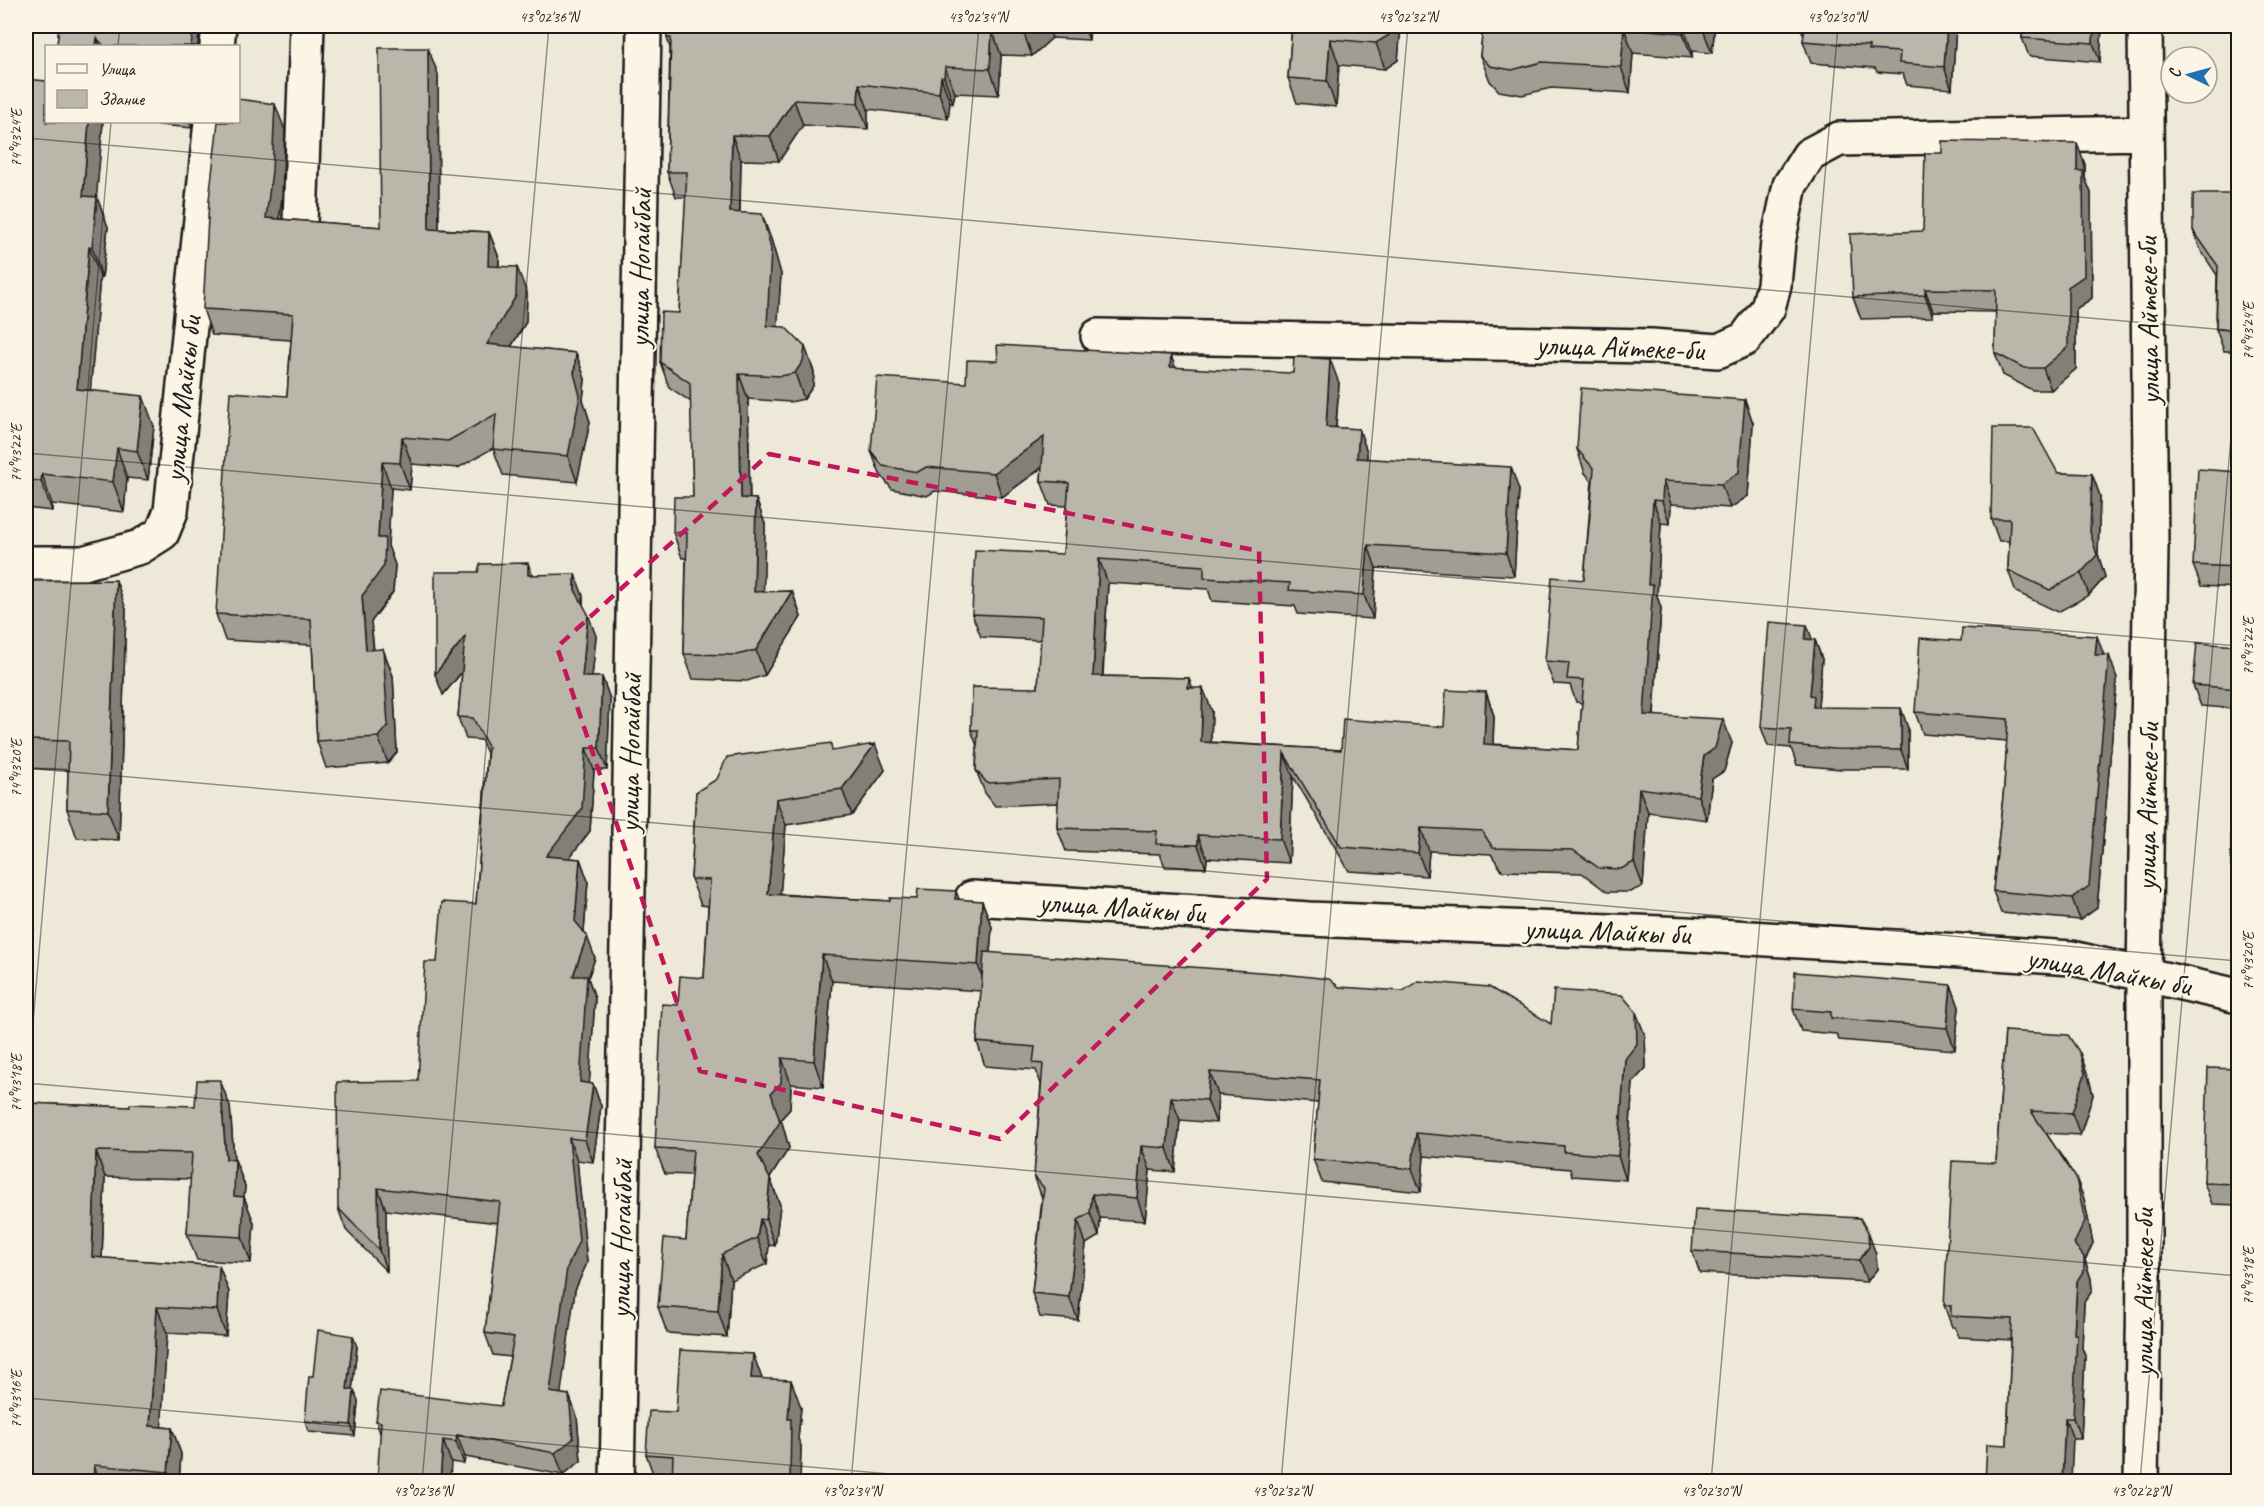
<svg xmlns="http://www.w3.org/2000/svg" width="2264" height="1507" font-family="Caveat,sans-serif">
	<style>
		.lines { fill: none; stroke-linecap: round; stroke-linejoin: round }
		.street-casing { stroke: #1c1c1c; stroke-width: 38 }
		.street { stroke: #fcf5e5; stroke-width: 33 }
		.wall { fill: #a09d92; stroke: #1c1c1c; stroke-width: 1.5 }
		.shaded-wall { fill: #827f77; stroke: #1c1c1c; stroke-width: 1.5 }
		.building { fill: #bab6aa; stroke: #1c1c1c; stroke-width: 1.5 }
		.marked { fill: none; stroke: #c2185b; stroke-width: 4.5; stroke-dasharray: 12 8; stroke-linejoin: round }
		.ticks { fill: none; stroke: #1c1c1c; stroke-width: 1.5; stroke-opacity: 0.45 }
		.labels { text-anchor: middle; stroke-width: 4.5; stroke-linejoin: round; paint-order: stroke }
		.street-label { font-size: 30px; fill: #1c1c1c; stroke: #fcf5e5 }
		.neatline { fill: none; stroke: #1c1c1c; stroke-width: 2 }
		.ticks-label { font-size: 15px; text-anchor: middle; fill: #1c1c1c }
	</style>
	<rect width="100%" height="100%" fill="#eee8d9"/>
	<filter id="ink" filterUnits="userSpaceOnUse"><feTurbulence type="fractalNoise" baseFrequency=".0167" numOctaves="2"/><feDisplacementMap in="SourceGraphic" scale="12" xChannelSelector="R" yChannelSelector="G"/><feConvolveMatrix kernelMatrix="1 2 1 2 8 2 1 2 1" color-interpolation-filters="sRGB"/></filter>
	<g filter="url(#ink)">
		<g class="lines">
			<defs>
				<path id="street" d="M217,46L219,26
					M300,222L307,26
					M1098,336L1651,346L1718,351L1745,339L1768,308L1774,285L1778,242L1790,185L1809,155L1839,139L2145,133
					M26,563H83L140,547L162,533L171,511L211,122
					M972,898L1309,919L1686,934L2072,958L2238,996
					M617,1482L644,26
					M2141,1482L2144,1278V976L2151,547L2145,26"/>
			</defs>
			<use href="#street" class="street-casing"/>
			<use href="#street" class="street"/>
		</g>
		<path class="wall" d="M59,26H200L198,44L199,46H57Z
			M667,26H1090L1089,40L1052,38L1032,56L1001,55L999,95L955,93L953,103L950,102L948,119L868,109V129L803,125L779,161L741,160L740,213L771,239L781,274L777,326L805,347L814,372L813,386L804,399L790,402L748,399L750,499H756L765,524L763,592L792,591L801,617L765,675L747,681L693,679L684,654L686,558H682L673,532L693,497L691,402L669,387L660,362L679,313L686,197H676L667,172L670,48L667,38Z
			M1292,26H1401L1398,60L1385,69L1339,65L1336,107L1297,103L1288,78Z
			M1483,26H1715L1712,53L1692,51V58L1633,53L1630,93L1551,88L1522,95L1499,91L1490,81L1480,56Z
			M1800,26H1956L1952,89L1907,85L1903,74L1877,72L1875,68L1811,63L1803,41L1804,36Z
			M2023,26H2102L2100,62L2029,56L2022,38Z
			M438,74L439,229L489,232L499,258V266L527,293L526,322L511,347L576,353L585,379L583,400L590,422L577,482L503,475L493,448L458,468L412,464L410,490L391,488L388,546L395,565L393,592L371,622L374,650L383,649L393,676L397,752L388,763L326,768L317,741L312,645L225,640L216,614L287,396L291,340L212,335L203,309L285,130L282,197L279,219L381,227Z
			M26,79L46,122H103L96,197L108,227L102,277L100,276L90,390L154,426L148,480L127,478L124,512L52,504V511L26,508Z
			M156,122H193L192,128L159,125Z
			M2077,143L2085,165V178L2091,193L2092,298L2076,309V369L2051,390H2032L2003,375L1995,353L1996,312L1933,311V317L1861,319L1853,297L1923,231L1942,153Z
			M2238,209V351H2224L2216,329L2217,275L2201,251L2193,230Z
			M1175,368L1339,383L1336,428L1359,429L1367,452V459L1519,490L1514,576L1376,568L1373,619L1298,614L1295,606L1212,601L1208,589L1108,583L1103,676L1189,678L1192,688L1212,711L1211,742L1341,750L1444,727L1486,692L1494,716L1493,744L1578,750L1582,703L1576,702L1570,685L1554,684L1545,661L1584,580L1592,481L1585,473L1577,449L1745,400L1753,423L1748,496L1730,508L1671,504L1670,524L1661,523L1657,596L1661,608L1654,715L1732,743L1724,771L1712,779L1707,820L1648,812L1643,886L1630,892H1607L1582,873L1502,871L1491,854L1429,851L1427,876L1349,871L1293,776L1289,863L1207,858L1206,868L1165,867L1160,854L1066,851L1057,828L1058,803L995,806L985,793L976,770L977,746L971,730L1038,688L1041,640L981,637L972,614L1063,554L1067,506L1050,505L1041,481L1042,468L1002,497L935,491L927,496L892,489L880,474L871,451L966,383Z
			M2238,472V588L2201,586L2193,565Z
			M2058,473L2092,474L2100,496L2098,554L2105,577L2089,595L2058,612L2016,592L2008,570L2009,541H1999L1991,519Z
			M532,575L583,596V605L596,636L592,677H602L610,699L607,770H594L590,831L569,858L580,859L588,881L584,933L595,958L588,978L595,998L589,1084H593L601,1106L593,1162L577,1160L587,1263L575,1290L560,1394L569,1395L577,1417L581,1461L563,1475L465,1457L464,1464L451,1462L380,1433L376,1421L501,1406L510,1357L493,1355L485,1333L498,1223L386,1210L387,1272L346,1230L338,1208L418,1081L437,962L476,904L487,753L481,740L466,739L458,717L462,672L443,695Z
			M26,581L126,609L119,840L77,838L67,809L68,770L26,768Z
			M1812,639L1815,640L1822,659L1818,705L1819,708L1908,728V769H1841L1797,765L1791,748L1768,746L1761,727Z
			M2238,646V709L2201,706L2193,685Z
			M2104,655L2117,678L2097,908L2080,920L2001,913L1993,891L2004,787L2007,741L1923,734L1915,712Z
			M834,751L885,770L852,815L786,825L780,894L890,901L917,899L959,900L982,901L992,927L990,953L1339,987L1551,1024L1645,1035L1646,1068L1633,1082L1626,1180L1572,1176L1570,1169L1424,1156L1421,1192L1322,1182L1313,1159L1318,1103L1218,1095L1216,1123L1180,1120L1175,1172L1150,1170L1145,1221L1100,1218L1099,1236L1086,1244L1078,1320L1040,1317L1032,1293L1042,1198L1034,1176L1041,1084L1036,1070L985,1066L977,1042L981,991L832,981L823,1087L791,1084L790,1109L781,1119L789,1148L770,1178L780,1205L775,1246L769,1245L767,1264L731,1280L727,1337L667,1333L658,1307L686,1240L691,1175L665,1174L655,1148L678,1005L704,978L708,906L701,905L691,879L696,792Z
			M2238,806V886L2231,866Z
			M1951,985L1959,1007L1955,1050L1839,1040L1836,1034L1801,1031L1793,1009Z
			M2005,1031L2088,1075L2093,1095L2080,1135L2046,1133L2076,1178L2084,1199L2093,1243L2085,1260L2091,1279L2092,1291L2084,1302L2082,1348L2085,1356L2081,1439H2073L2007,1445L2011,1340L1959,1337L1955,1327H1952L1944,1305L1996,1163Z
			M2238,1069V1205L2212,1204L2204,1183Z
			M26,1103L130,1107L230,1106L234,1159L235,1160L245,1186L244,1197L254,1223L251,1263L197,1260L187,1234L191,1179L105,1177L102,1258L219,1266L229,1292L226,1336L167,1333L161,1427L172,1428L181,1454L179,1482H26Z
			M1692,1251L1876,1254L1877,1269L1867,1282L1700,1273Z
			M357,1347L352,1390H354L358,1401L355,1436L309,1432L305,1421L313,1376Z
			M753,1354L761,1378L801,1407L798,1439L801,1446L800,1482H656L646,1454L676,1412Z"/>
		<path class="shaded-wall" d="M190,26H200L198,44L199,46H191Z
			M1029,26H1048L1052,38L1032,56L1023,31Z
			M1084,26H1090L1089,40Z
			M1389,26H1401L1398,60L1385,69L1376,43Z
			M1683,26L1692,51V58L1683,33Z
			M1703,26H1715L1712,53L1702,27Z
			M1947,26H1956L1952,89L1944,67Z
			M2094,26H2102L2100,62L2093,43Z
			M1624,28L1633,53L1630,93L1621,67Z
			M992,29L1001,55L999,95L990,69Z
			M97,38L100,46H96Z
			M1330,39L1339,65L1336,107L1327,81Z
			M428,48L438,74L439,255L429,229Z
			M945,67L955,93L953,103L944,77Z
			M941,77L950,102L948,119L939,93Z
			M859,84L868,109V129L858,103Z
			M794,100L803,125L779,161L770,136Z
			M275,104L285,130L282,197L276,245L266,218Z
			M89,122H103L94,225L83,196Z
			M189,122H193L192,128Z
			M732,135L741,160L739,237L730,212Z
			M2077,143L2085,165V178L2091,193L2092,298L2076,309V369L2051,390L2043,368L2068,287L2077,171Z
			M2232,194L2238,211L2233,209Z
			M97,197L108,227L102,277L92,247Z
			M762,214L771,239L781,274L776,351L767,326Z
			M489,232L499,258L498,292L488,266Z
			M89,247L100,276L88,419L77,389Z
			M517,267L527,293L526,322L496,371L487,344Z
			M1925,289L1933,311V317L1925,295Z
			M805,347L814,372L813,386L804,399L795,373Z
			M576,353L585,379L583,400L590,422L577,482L568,456Z
			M1171,355L1179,378L1170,367Z
			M1330,359L1339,383L1334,450L1326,427Z
			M739,374L748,399L750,524L741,498Z
			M143,396L154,426L148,480L137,451Z
			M1745,400L1753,423L1748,496L1730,508L1721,484Z
			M1359,429L1367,452L1366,482L1357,458Z
			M402,437L412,464L410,490L400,463Z
			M1044,437L1052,460L1002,497L994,473Z
			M117,448L127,478L124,512L113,482Z
			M382,462L391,488L388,546L395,565L393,592L371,622L376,677L366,650L362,596L378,538Z
			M1511,467L1519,490L1514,576L1506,553Z
			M42,474L52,504V511L41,481Z
			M2092,474L2100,496L2098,554L2105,577L2089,595L2081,573L2090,532Z
			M1663,481L1671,504L1670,524L1662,501Z
			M756,499L765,524L763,618L754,592Z
			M1653,500L1661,523L1657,596L1661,608L1652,738L1644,715L1648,585Z
			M1368,545L1376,568L1373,619L1364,595Z
			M1099,559L1108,583L1101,699L1093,676Z
			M528,563L536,585L528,575Z
			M575,574L583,596V612L575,590Z
			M116,580L126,609L119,840L108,811Z
			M792,591L801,617L765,675L756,650Z
			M588,614L596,636L590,699L582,677Z
			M1807,625L1814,644L1805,639Z
			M2097,636L2105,658L2095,655Z
			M465,637L473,658L443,695L435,674Z
			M1815,640L1822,659L1818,705L1821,715V727L1810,695Z
			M383,649L393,676L397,752L388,763L378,737Z
			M2109,655L2117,678L2097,908L2080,920L2072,898Z
			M602,677L610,699L607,770L599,748Z
			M1189,678L1197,701L1188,688Z
			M1203,688L1212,711L1210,765L1201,742Z
			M1486,692L1494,716L1492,767L1484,744Z
			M1901,708L1908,728V769L1901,750Z
			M1723,719L1732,743L1724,771L1712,779L1707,820L1698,796L1704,756Z
			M875,744L885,770L852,815L842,789Z
			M586,748L594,770L590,831L554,878L546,856Z
			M1284,753L1293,776L1289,863L1280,839Z
			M1639,788L1648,812L1643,886L1634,862Z
			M776,799L786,825L778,920L768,894Z
			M1421,828L1429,851L1427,876L1418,853Z
			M1198,835L1207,858L1206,868L1198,845Z
			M580,859L588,881L583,943L575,921Z
			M956,891L966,917L955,899Z
			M982,901L992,927L987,991L978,965Z
			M26,927V929L27,1057L26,1054Z
			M587,936L595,958L588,978L595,998L588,1104L580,1082L573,976Z
			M822,955L832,981L823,1087L814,1061Z
			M1951,985L1959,1007L1955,1050L1947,1028Z
			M1636,1012L1645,1035L1646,1068L1633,1082L1626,1180L1618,1156L1625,1059Z
			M2080,1053L2088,1075L2093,1095L2080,1135L2072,1113Z
			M782,1058L791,1084L790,1109L781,1119L789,1148L768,1181L758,1155L771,1093Z
			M1210,1072L1218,1095L1216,1123L1207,1100Z
			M220,1080L230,1106L235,1174V1160L245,1186L244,1199V1197L254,1223L251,1263L242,1237L226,1159Z
			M593,1084L601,1106L593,1162L585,1140Z
			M1171,1097L1180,1120L1175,1172L1167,1148Z
			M1416,1133L1424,1156L1421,1192L1412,1169Z
			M569,1138L577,1160L587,1263L575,1290L558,1414L550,1392Z
			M1141,1146L1150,1170L1145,1221L1137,1198Z
			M96,1151L105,1177L101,1284L92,1257Z
			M2076,1178L2084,1199L2093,1243L2085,1260L2091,1279L2092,1291L2084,1302L2082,1348L2085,1356L2081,1439L2073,1418L2074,1334L2077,1281L2074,1244Z
			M770,1179L780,1205L775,1246L766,1220Z
			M378,1188L386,1210L387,1272L379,1250Z
			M1092,1194L1100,1218L1099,1236L1090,1213Z
			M760,1219L769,1245L767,1264L757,1238Z
			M1078,1220L1086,1244L1078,1320L1069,1297Z
			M1868,1232L1876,1254L1877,1269L1867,1282L1859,1260Z
			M722,1254L731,1280L727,1337L718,1311Z
			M219,1266L229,1292L226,1336L217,1310Z
			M157,1307L167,1333L160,1452L150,1426Z
			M353,1336L357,1347L351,1400L347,1389Z
			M753,1354L763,1381L751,1378Z
			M791,1380L801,1407L798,1439L801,1446L800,1482H790L788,1419Z
			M354,1390L358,1401L355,1436L351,1425Z
			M569,1395L577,1417L581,1461L563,1475L555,1453Z
			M2065,1418L2073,1439L2071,1482H2062Z
			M172,1428L181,1454L179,1482H171L168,1472Z
			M457,1435L465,1457L464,1464L456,1442Z
			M443,1440L451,1462L450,1482H440Z
			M94,1465L100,1482H93Z"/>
		<path class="building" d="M59,26H190L193,29L191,46H104L97,38L96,46H57Z
			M667,26H1029L1023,31L992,29L990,69L945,67L944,77H941L939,93L859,84L858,103L794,100L770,136L732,135L730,212L762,214L771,249L767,326L785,327L805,347L803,361L795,373L781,376L739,374L741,498L756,499L754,592L792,591L756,650L737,655L684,654L687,533L673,532L674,497H693L690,383L660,362L661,312L679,313L687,172H667L671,38H667Z
			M1292,26H1389V35L1376,43L1330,39L1327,81L1288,78Z
			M1483,26H1683V33L1624,28L1621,67L1542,62L1512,70L1490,66L1480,56Z
			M1685,26H1703L1702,27Z
			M1805,26H1947L1944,67L1899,63L1900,52L1869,50V46L1803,41Z
			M2023,26H2094L2093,43L2022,38Z
			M379,48H428L429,229L489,232L488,266L517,267L516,296L487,344L576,353L574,373L580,396L568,456L493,449L496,414L448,441L402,437L400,463L382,462L378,538H385L384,566L362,596L366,650L383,649L388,725L378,737L317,741L311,619L216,614L230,392L287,396L293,314L203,309L209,200L218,122H238V99L275,104L272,171L266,218L381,227Z
			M26,79L46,81V122H89L83,196L97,197L92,247H89L77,389L143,396L137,451L117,448L113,482L42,474L41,481L26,480Z
			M1942,141L2077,143V171H2083L2084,276L2068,287V347L2043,368H2024L1995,353L1996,290L1925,289V295L1853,297L1850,234L1923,231L1925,153H1942Z
			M2193,194H2232L2233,209H2238V330L2216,329L2218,266L2193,230Z
			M997,345L1171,355L1170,367L1238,371L1293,373L1294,357L1330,359L1326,427L1359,429L1357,458L1511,467L1506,553L1368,545L1364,595L1289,590L1290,583L1204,578V566L1099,559L1093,676L1189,678L1188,688H1203L1201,742L1341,750L1343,719L1444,727L1446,690L1486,692L1484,744L1578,750L1584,680L1567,679L1569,663L1545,661L1552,577L1584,580L1594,469L1577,449L1581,388L1745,400L1739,472L1721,484L1663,481L1662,501L1653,500L1648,585H1653L1644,715L1723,719L1715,748L1704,756L1698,796L1639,788L1634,862L1621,869L1599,868L1573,850L1493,848L1482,831L1421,828L1418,853L1341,847L1284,753L1280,839L1198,835V845L1156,844L1157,831L1057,828L1059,779L987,783L976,770L978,730H971L972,687L1038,688L1042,617L972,614L975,550L1063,554L1069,483L1041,481L1044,437L994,473L926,467L918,472L883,466L871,451L877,377L966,383L967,360L998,361Z
			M1993,428H2033L2058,473L2092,474L2090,532L2097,555L2081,573L2050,590L2008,570L2010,519H1991Z
			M2198,469L2238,472V567L2193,565Z
			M528,563V575L575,574V590L588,614L582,677H602L599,748H586L582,809L546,856L580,859L575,921L587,936L573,976H587L580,1082L593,1084L585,1140L569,1138L579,1241L567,1268L550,1392L569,1395L573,1439L555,1453L457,1435L456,1442L443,1440L440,1482H377L381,1422L376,1421L380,1391L501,1406L514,1337L485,1333L500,1202L378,1188L379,1250L338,1208L337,1082L418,1081L425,962H437L442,902L476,904L488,747L473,718L458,717L465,637L435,674V572H478L480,564Z
			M116,580L108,811L67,809L69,741L26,740V581Z
			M1769,622L1807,625L1805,639L1815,640L1810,695L1814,696L1813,707L1901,708V750L1834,749L1790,745L1791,729L1761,727Z
			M1962,628L2097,636L2095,655H2109L2089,886L2072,898L1993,891L2004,787L2008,719L1915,712L1920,638L1961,641Z
			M2197,643L2238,646V689L2193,685Z
			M831,743L832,751L875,744L842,789L776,799L768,894L890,901V898L917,899L918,889L956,891L955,899L982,901L978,965L822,955L814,1061L782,1058L781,1083L771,1093L780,1122L758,1155L770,1179L766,1220L760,1219L757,1238L722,1254L718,1311L658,1307L664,1238L686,1240L693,1150L655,1148L662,1004L678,1005L680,976L704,978L710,880L691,879L696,792L717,779L727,757Z
			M2231,806H2238V869L2231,866Z
			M984,952L1274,973L1329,979L1339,987L1403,991L1418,981L1489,987L1551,1024L1554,990L1622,995L1636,1012L1637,1044L1625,1059L1618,1156L1564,1152V1146L1416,1133L1412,1169L1313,1159L1320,1080L1210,1072L1207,1100L1171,1097L1167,1148L1141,1146L1137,1198L1092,1194L1090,1213L1078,1220L1069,1297L1032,1293L1044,1188L1034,1176L1043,1064L1033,1063L1035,1047L977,1042Z
			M1795,972L1951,985L1947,1028L1831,1018V1012L1793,1009Z
			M2005,1031L2068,1035L2080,1053L2085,1074L2072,1113L2031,1111L2076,1178L2085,1221L2074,1244L2084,1257V1270L2077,1281L2074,1334H2077L2073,1418H2065L2062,1482H1985L1987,1444L2007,1445L2012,1319L1951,1316V1306L1944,1305L1952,1161L1996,1163Z
			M2208,1068L2238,1069V1184L2204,1183Z
			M197,1080H220L226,1159L235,1160L234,1196L244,1197L242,1237L187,1234L192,1153L96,1151L92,1257L219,1266L217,1310L157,1307L150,1426L172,1428L168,1472L94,1465L93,1482H26V1103L130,1107V1104L195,1106Z
			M1695,1209L1860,1218L1868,1232L1869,1247L1859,1260L1692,1251Z
			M318,1330L353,1336L347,1389L354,1390L351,1425L305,1421L309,1376H313Z
			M680,1350L753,1354L751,1378L791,1380L788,1419H791L790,1482H672L673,1456L646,1454L649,1411L676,1412Z
			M2238,1441V1482H2237Z"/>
	</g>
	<path class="marked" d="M769,454L1259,551L1267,879L1000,1139L700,1071L557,647Z"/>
	<path class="ticks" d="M118,46L120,26M26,138L2238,331M26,453L2238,646M26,768L2238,961M26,1083L2238,1276M26,1103L111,122M26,1398L981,1482M422,1482L549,26M851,1482L979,26M1281,1482L1408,26M1711,1482L1838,26M2140,1482L2238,357"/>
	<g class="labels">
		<g class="street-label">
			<text transform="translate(640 268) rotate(-89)" y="10">улица Ногайбай</text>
			<text transform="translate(2148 321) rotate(-91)" y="10">улица Айтеке-би</text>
			<text transform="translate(1620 347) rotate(2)" y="10">улица Айтеке-би</text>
			<text transform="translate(182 399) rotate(-84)" y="10">улица Майкы би</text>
			<text transform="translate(630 753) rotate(-89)" y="10">улица Ногайбай</text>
			<text transform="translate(2147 807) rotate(-89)" y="10">улица Айтеке-би</text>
			<text transform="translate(1122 907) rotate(4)" y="10">улица Майкы би</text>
			<text transform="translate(1607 931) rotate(2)" y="10">улица Майкы би</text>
			<text transform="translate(2109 971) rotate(10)" y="10">улица Майкы би</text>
			<text transform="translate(621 1239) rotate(-89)" y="10">улица Ногайбай</text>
			<text transform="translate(2143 1293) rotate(-90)" y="10">улица Айтеке-би</text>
		</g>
	</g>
	<rect width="2264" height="1507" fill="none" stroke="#fcf5e5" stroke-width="66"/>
	<rect x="45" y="45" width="195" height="78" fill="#fcf5e5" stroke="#a29e95" stroke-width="1.5"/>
	<rect x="57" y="64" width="30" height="9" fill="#fcf5e5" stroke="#a29e95" stroke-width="1.5"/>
	<text x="99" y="75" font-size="18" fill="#1c1c1c">Улица</text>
	<rect x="57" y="90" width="30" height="18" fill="#bab6aa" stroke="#a29e95" stroke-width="1.5"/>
	<text x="99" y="105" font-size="18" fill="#1c1c1c">Здание</text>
	<g transform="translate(2189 75) rotate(275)"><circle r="28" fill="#fcf5e5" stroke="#a29e95" stroke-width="1.5"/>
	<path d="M0-4.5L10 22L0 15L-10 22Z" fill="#1f6fb2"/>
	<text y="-9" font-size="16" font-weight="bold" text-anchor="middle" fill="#1c1c1c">С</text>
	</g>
	<rect x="33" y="33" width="2198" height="1441" class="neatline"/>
	<g class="ticks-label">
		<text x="549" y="22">43°02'36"N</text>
		<text x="978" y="22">43°02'34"N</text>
		<text x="1408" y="22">43°02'32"N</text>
		<text x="1837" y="22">43°02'30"N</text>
		<text transform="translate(16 138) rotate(-90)" y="5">74°43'24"E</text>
		<text transform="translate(2248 331) rotate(-90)" y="5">74°43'24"E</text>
		<text transform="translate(16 453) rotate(-90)" y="5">74°43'22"E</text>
		<text transform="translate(2248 646) rotate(-90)" y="5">74°43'22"E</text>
		<text transform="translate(16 768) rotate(-90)" y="5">74°43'20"E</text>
		<text transform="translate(2248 961) rotate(-90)" y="5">74°43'20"E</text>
		<text transform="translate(16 1083) rotate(-90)" y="5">74°43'18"E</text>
		<text transform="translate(2248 1276) rotate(-90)" y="5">74°43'18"E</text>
		<text transform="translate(16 1399) rotate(-90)" y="5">74°43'16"E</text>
		<text x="423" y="1496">43°02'36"N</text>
		<text x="852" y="1496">43°02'34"N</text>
		<text x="1282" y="1496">43°02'32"N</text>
		<text x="1711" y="1496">43°02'30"N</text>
		<text x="2141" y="1496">43°02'28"N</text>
	</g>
</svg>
